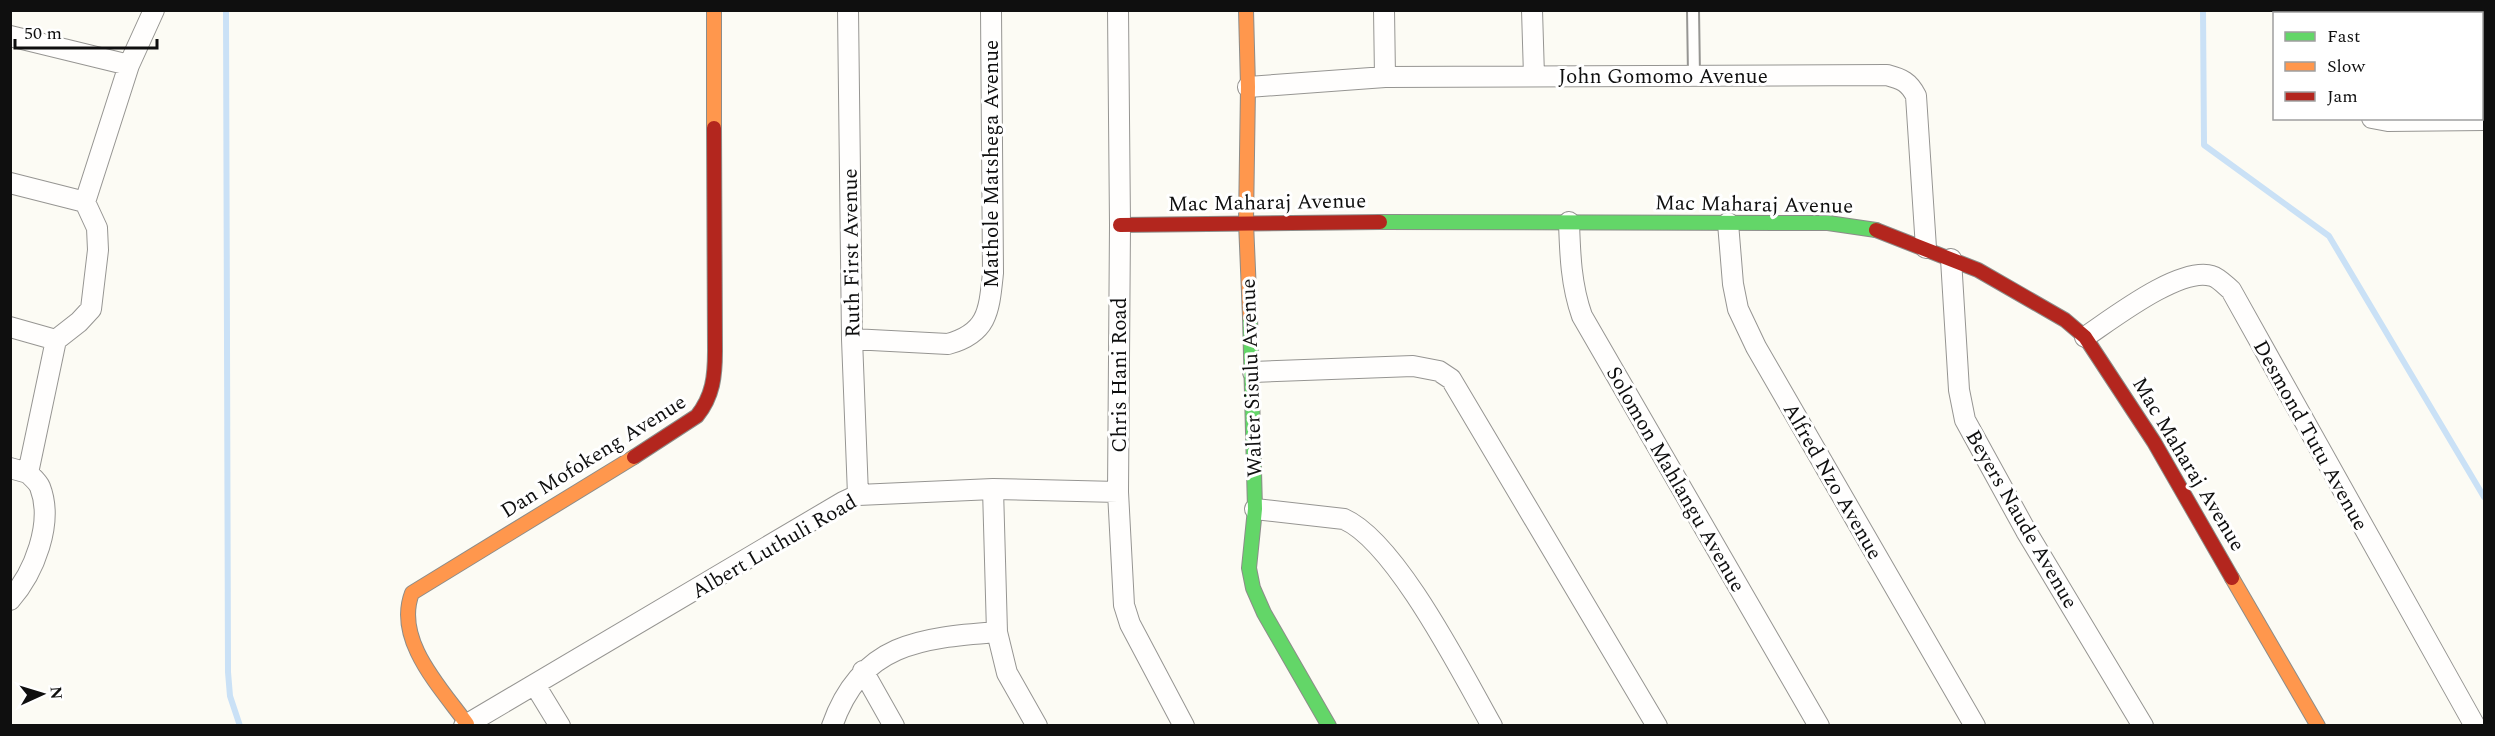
<svg xmlns="http://www.w3.org/2000/svg" width="2495" height="736" font-family="Spectral,serif">
	<style>
		.lines { fill: none; stroke-linecap: round; stroke-linejoin: round }
		.stream { stroke: #cae1f6; stroke-width: 6 }
		.lane-casing { stroke: #969592; stroke-width: 14 }
		.street-casing { stroke: #969592; stroke-width: 22 }
		.fast-casing { stroke: #8c8c89; stroke-width: 16 }
		.slow-casing { stroke: #8c8c89; stroke-width: 16 }
		.jam-casing { stroke: #8c8c89; stroke-width: 16 }
		.lane { stroke: #fffefd; stroke-width: 10 }
		.street { stroke: #fffefd; stroke-width: 20 }
		.fast { stroke: #63d668; stroke-width: 14 }
		.slow { stroke: #ff974d; stroke-width: 14 }
		.jam { stroke: #b3261e; stroke-width: 14 }
		.labels { text-anchor: middle; stroke-width: 6; stroke-linejoin: round; paint-order: stroke }
		.street-label { font-size: 21px; fill: #0f0f0f; stroke: #fff }
	</style>
	<rect width="100%" height="100%" fill="#fcfbf4"/>
	<g class="lines">
		<path class="stream" d="M226,10L228,672L230,696L240,726
			M2203,10L2204,145L2329,236L2484,497"/>
		<defs>
			<path id="lane" d="M1693,10L1694,75"/>
			<path id="street" d="M848,10L852,339L858,495
				M1118,10L1120,225L1118,492L1124,605L1130,624L1184,726
				M1384,10L1385,77
				M1532,10L1534,76
				M2329,10V14
				M10,36L129,65
				M1248,87L1385,77L1887,75C1902,79 1909,82 1916,96L1926,248
				M2372,118L2388,121L2484,120
				M10,183L85,202
				M85,202L129,65L154,10
				M1569,222C1570,254 1571,285 1582,316L1819,726
				M1728,223L1733,284L1738,309L1756,347L1975,726
				M1951,259L1959,390L1965,420L2026,531L2143,726
				M10,327L56,340
				M2085,337C2112,319 2180,266 2212,276C2219,278 2226,286 2231,290L2475,726
				M852,339L948,344C988,333 989,311 993,273L991,10
				M1253,372L1413,366L1439,371L1451,379L1657,726
				M10,468L28,473
				M993,489L997,632L1007,673L1037,726
				M1255,509L1344,519C1396,542 1462,673 1492,726
				M10,600C34,573 54,523 40,487C38,482 32,477 28,473L56,340L79,322L91,309L98,250L97,228L85,202
				M863,671L894,726
				M535,685L560,726
				M464,726L843,502L858,495L993,489L1118,492
				M832,726C861,643 920,638 997,632"/>
			<path id="fast" d="M1380,222L1828,223L1876,230
				M1250,317L1255,509L1249,568L1253,588L1264,613L1329,726"/>
			<path id="slow" d="M714,10V128
				M1246,10L1248,87L1246,222L1250,317
				M2232,578L2318,726
				M467,724C441,688 394,640 412,593L634,457"/>
			<path id="jam" d="M1120,225L1380,222
				M1876,230L1978,270L2065,320L2085,337L2154,442L2232,578
				M634,457L697,416C713,396 715,376 715,351L714,128"/>
		</defs>
		<use href="#lane" class="lane-casing"/>
		<use href="#street" class="street-casing"/>
		<use href="#fast" class="fast-casing"/>
		<use href="#slow" class="slow-casing"/>
		<use href="#jam" class="jam-casing"/>
		<use href="#lane" class="lane"/>
		<use href="#street" class="street"/>
		<use href="#fast" class="fast"/>
		<use href="#slow" class="slow"/>
		<use href="#jam" class="jam"/>
	</g>
	<g class="labels">
		<g class="street-label">
			<text x="1663" y="83">John Gomomo Avenue</text>
			<text transform="translate(991 164) rotate(-90)" y="7">Mathole Matshega Avenue</text>
			<text transform="translate(1267 202) rotate(-1)" y="7">Mac Maharaj Avenue</text>
			<text transform="translate(1754 204) rotate(1)" y="7">Mac Maharaj Avenue</text>
			<text transform="translate(851 253) rotate(-91)" y="7">Ruth First Avenue</text>
			<text transform="translate(1119 375) rotate(-90)" y="7">Chris Hani Road</text>
			<text transform="translate(1251 378) rotate(-92)" y="7">Walter Sisulu Avenue</text>
			<text transform="translate(2311 435) rotate(61)" y="7">Desmond Tutu Avenue</text>
			<text transform="translate(593 456) rotate(-32)" y="7">Dan Mofokeng Avenue</text>
			<text transform="translate(2189 464) rotate(59)" y="7">Mac Maharaj Avenue</text>
			<text transform="translate(1676 479) rotate(60)" y="7">Solomon Mahlangu Avenue</text>
			<text transform="translate(1833 481) rotate(60)" y="7">Alfred Nzo Avenue</text>
			<text transform="translate(2022 519) rotate(60)" y="7">Beyers Naude Avenue</text>
			<text transform="translate(774 546) rotate(-30)" y="7">Albert Luthuli Road</text>
		</g>
	</g>
	<rect width="2495" height="736" fill="none" stroke="#0f0f0f" stroke-width="24"/>
	<rect x="2273" y="12" width="210" height="108" fill="#ffffff" stroke="#9f9f9f" stroke-width="1.5"/>
	<rect x="2285" y="32" width="30" height="9" fill="#63d668" stroke="#9f9f9f" stroke-width="1.5"/>
	<text x="2327" y="42" font-size="18" fill="#0f0f0f">Fast</text>
	<rect x="2285" y="62" width="30" height="9" fill="#ff974d" stroke="#9f9f9f" stroke-width="1.5"/>
	<text x="2327" y="72" font-size="18" fill="#0f0f0f">Slow</text>
	<rect x="2285" y="92" width="30" height="9" fill="#b3261e" stroke="#9f9f9f" stroke-width="1.5"/>
	<text x="2327" y="102" font-size="18" fill="#0f0f0f">Jam</text>
	<g transform="translate(42 694) rotate(86)" stroke="#ffffff" stroke-width="4.5" paint-order="stroke">
	<path d="M0-4.5L10 22L0 15L-10 22Z" fill="#0f0f0f"/>
	<text y="-9" font-size="16" font-weight="bold" text-anchor="middle" fill="#0f0f0f">N</text>
	</g>
	<path d="M15 39v9h142v-9" fill="none" stroke="#0f0f0f" stroke-width="3"/>
	<text x="24" y="39" font-size="18" fill="#0f0f0f" stroke="#ffffff" stroke-width="4.5" paint-order="stroke">50 m</text>
</svg>
